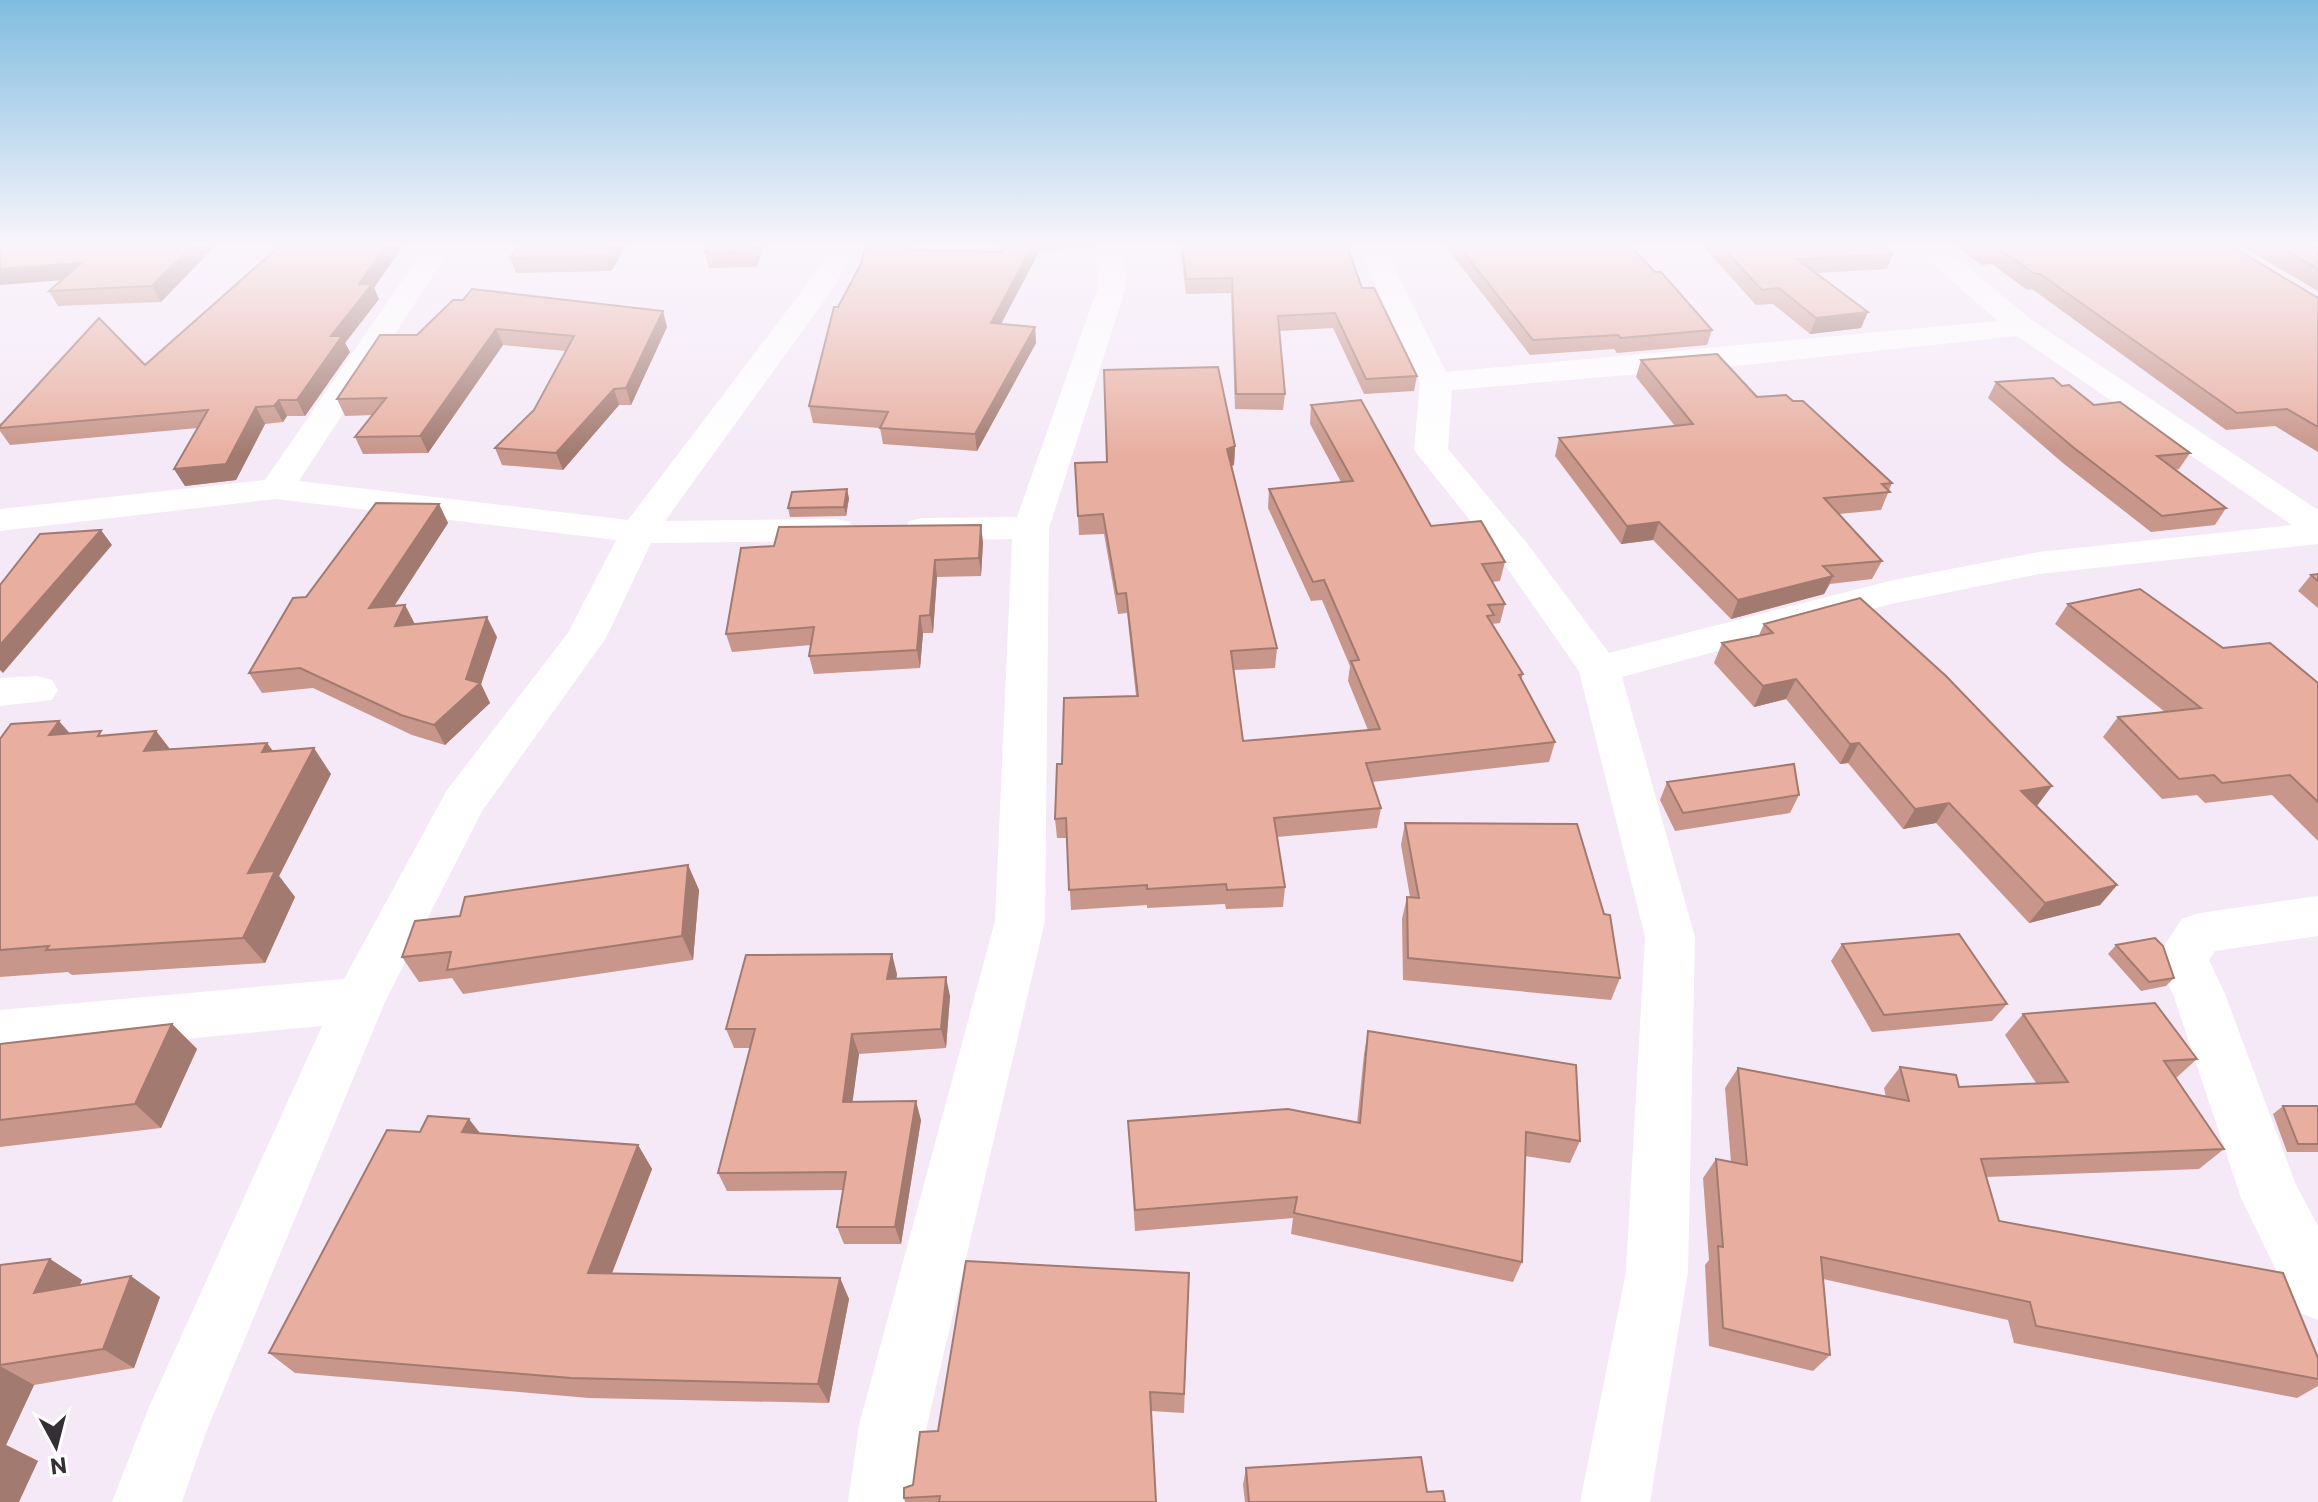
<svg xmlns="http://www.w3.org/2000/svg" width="2318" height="1502" font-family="Commissioner,sans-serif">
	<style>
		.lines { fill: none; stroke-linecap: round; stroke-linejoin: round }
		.street { fill: #fff; fill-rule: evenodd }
		.wall { fill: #c8968a }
		.shaded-wall { fill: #a27a70 }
		.building { fill: #e8afa0; stroke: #a27a70; stroke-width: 2 }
	</style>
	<rect width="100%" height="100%" fill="#f5e9f7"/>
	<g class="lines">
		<path class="street" d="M428,243H454L299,481L628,520L811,279L832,243H858L834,287L665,521L837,519L850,522L855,530L850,538L837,541L651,543L606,638L482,811L385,1002L206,1432L182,1502H112L149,1407L322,1026L0,1056V1010L344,979L447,790L568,633L616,540L276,499L0,531V509L265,480Z
			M1095,243H1121L1126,287L1049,528L1045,921L927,1425L918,1502H848L859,1425L995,921L1012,539L922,540L909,537L904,529L909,521L922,518L1017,517L1098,287Z
			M1356,243H1382L1446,372L1998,321L1909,243H1939L2033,321L2318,510V544L2039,574L1891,604L1622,677L1695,937L1688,1272L1650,1502H1580L1626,1272L1645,937L1579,671L1500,558L1414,450L1420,382ZM2017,336L2292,525L2039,552L1889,581L1609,653L1526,542L1448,449L1452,390L1745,365Z
			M37,676L52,680L58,690L52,700L0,706V678Z
			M2318,896V936L2215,951L2209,960L2225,994L2296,1185L2318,1226V1320L2296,1311L2241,1198L2173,994L2156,958L2182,919L2200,913Z"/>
	</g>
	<path class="wall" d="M218,243L161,302L58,306L49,291L61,280Z
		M521,243H628L611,271L516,273L510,258Z
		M709,243H765L756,267L709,268L705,253Z
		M913,243L911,250L1001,252L1000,243H1092V248L1040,250L1001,324L1035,327L1036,343L977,451L883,444L880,428L813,423L809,406L838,307Z
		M1181,243L1362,288L1417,376L1414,391L1364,394L1333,328L1279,331L1285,394L1283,410L1235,409L1231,293L1186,294L1181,256Z
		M1443,243H1627L1712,330L1707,345L1617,353L1614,349L1530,355Z
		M1700,243H1880L1893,254L1887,269L1815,273L1861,328L1810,334L1773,304L1756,305Z
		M1951,243H2226L2318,298V452L2275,426L2226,430L2032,289L2027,290L1992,264L1982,265Z
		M2236,243H2318V291Z
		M374,288L379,299L345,343L350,352L305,416H287L283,422L265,424L236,480L185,486L174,469L198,428L10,445L0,431V423L1,424L145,365Z
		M453,300L667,327L631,405H619L563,470L502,465L495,448L534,410L566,351L503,345L428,453L363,454L355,437L373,415L345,416L337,399L417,335Z
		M1641,360L1757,397L1892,483L1881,510L1839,514L1882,561L1872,579L1830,584L1824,594L1731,619L1653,540L1621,544L1555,456L1559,438L1675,426L1636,377Z
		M1996,382L2062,386L2094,405L2190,453L2179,469L2175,470L2226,508L2215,525L2151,532L2064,464L1988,398Z
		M1311,405L1431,526L1505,562L1500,581L1492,582L1505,604L1500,623L1492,624L1523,674L1521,679L1555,742L1549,762L1372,782L1381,808L1377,828L1277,837L1285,887L1283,907L1226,909L1225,904L1147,908V905L1071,910L1067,838H1057L1055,819L1062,764L1136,696L1127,613L1118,614L1104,534L1079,535L1075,463L1107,462L1235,446L1234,465L1231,466L1277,648L1275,668L1234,670L1243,741L1368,730L1348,681L1350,666L1322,600L1311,601L1268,508L1269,489L1341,482L1310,424Z
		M849,498L846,516L790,517L788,508Z
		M439,504L448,523L394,606L405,605L415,624L497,637L481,684L490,703L445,745L412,735L313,688L262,693L249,673L306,597Z
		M983,542L981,576L937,577L933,633H923L920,668L814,674L809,656L811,645L732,652L726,634Z
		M2318,574V608L2298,591L2311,575Z
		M2068,604L2223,648L2318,683V841L2272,795L2205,803L2197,795L2162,799L2103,737L2118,717L2165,712L2055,624Z
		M1764,624L2036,806L2117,885L2100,905L2029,923L1936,823L1903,829L1848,763L1840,764L1786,699L1754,707L1714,663L1722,643L1759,635Z
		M156,731L170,749L267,743L273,751L331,774L279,876L295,897L265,963L72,975L68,972L0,977V739L70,734L105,736Z
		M1667,782L1799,795L1790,813L1675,831L1660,800Z
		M1405,823L1620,978L1611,1000L1403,980L1402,919L1407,897H1410L1401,845Z
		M688,865L699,890L693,960L463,994L452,978L419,982L402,957L460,916Z
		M1842,944L2007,1004L1992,1021L1872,1032L1831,961Z
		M2116,945L2174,978L2166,986L2141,991L2108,954Z
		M897,974L896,979L950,996L946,1048L859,1054L852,1102L921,1120L901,1244H844L837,1227L843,1190L727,1191L718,1173L750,1048H734L726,1029Z
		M2023,1014L2197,1059L2176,1078L2224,1149L2199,1169L1986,1177L1999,1221L2318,1358V1386L2297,1398L2014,1343L2008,1320L1823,1279L1830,1355L1813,1371L1709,1346L1705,1265L1709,1260L1703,1178L1716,1159L1731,1162L1725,1088L1738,1068L1886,1097L1884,1088L1900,1067L1959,1087L2036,1083L2005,1035Z
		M172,1024L197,1049L161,1128L0,1147V1044Z
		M1368,1031L1580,1141L1570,1163L1525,1156L1522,1262L1513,1282L1291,1234L1293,1218L1135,1231L1128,1121L1357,1123L1364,1054Z
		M2283,1106H2318V1152H2287L2273,1114Z
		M480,1134L638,1145L652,1169L612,1273L840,1278L849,1299L829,1403L589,1398L295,1373L269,1353Z
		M50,1259L82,1280L79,1285L160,1297L134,1368L34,1385L6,1445L38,1461L0,1502V1265Z
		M1189,1273L1184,1413L1151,1411L1156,1502H905L904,1498L913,1485L938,1431Z
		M1246,1468L1427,1492L1445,1502H1245L1243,1485Z"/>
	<path class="shaded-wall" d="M195,243H218L161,302L152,286Z
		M388,243H405L374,288L379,299L345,343L350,352L305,416L297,400L359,284Z
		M614,243H628L611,271L606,256Z
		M756,243H765L756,267L753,252Z
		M908,243H913L908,265L906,250Z
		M1034,243H1039L1040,250L993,339L991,323Z
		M81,263L90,278L0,285V269Z
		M663,311L667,327L631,405L626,388Z
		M1868,312L1861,328L1810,334L1816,318Z
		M1035,327L1036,343L977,451L975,434Z
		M496,329L503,345L428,453L420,436Z
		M614,389L619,405L563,470L556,453Z
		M279,400L287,416L283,422L274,406Z
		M256,407L265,424L236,480L185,486L174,469Z
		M1235,446L1234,465L1226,468L1227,449Z
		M847,489L849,498L846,516L844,507Z
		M439,504L448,523L380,628L369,608Z
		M1659,522L1653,540L1621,544L1627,526Z
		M981,525L983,542L981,576L979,558Z
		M101,530L112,545L3,673L0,670V645Z
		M935,560L937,577L933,633L930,615Z
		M1833,576L1824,594L1731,619L1738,600Z
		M405,605L415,625L395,626Z
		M920,616L923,633L920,668L917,650Z
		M487,617L497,637L481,684L490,703L445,745L434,725L466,679Z
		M1796,679L1786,699L1754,707L1763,686Z
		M59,721L81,746L49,735Z
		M156,731L176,757L144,751Z
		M267,743L285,769L262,752Z
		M1859,743L1848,763L1840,764L1850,744Z
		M314,748L331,774L279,876L295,897L265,963L243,938L248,873Z
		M2052,786L2037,806L2021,791Z
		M1949,803L1936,823L1903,829L1915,809Z
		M688,865L699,890L693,960L682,936Z
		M2117,885L2100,905L2029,923L2045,903Z
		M892,954L897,974L893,999L887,979Z
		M946,977L950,996L946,1048L941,1029Z
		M172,1024L197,1049L161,1128L135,1104Z
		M852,1034L859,1054L850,1121L843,1102Z
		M916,1101L921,1120L901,1244L895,1227Z
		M469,1119L487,1142L462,1132Z
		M638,1145L652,1169L604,1294L588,1273Z
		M50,1259L82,1280L66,1313L34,1293Z
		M131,1276L160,1297L134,1368L103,1349Z
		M840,1278L849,1299L829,1403L818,1384Z
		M0,1366L34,1385L6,1445L38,1461L19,1502H0Z"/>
	<path class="building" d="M0,243H195L152,286L49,291L81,263L0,269Z
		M283,243H388L359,284H372L331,336H342L297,400H279L274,406L256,407L226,464L174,469L208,410L0,428V426L99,318L145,365Z
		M521,243H614L606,256L510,258Z
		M709,243H756L753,252L705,253Z
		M866,243H908L906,250L1001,252L1000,243H1034L991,323L1035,327L975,434L880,428L888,412L809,406L834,307H838L861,264Z
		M1182,243H1346L1362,288H1374L1417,376L1366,379L1335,313L1278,316L1285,394H1236L1232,278L1186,279Z
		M1456,243H1627L1655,272H1661L1712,330L1621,338L1618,335L1533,340Z
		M1718,243H1880L1893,254L1797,259L1868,312L1816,318L1779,288L1762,290Z
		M1980,243H2226L2318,298V427L2287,409L2237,413L2040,274H2035L1999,249H1989Z
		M2273,243H2318V269Z
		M472,289L663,311L626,388L614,389L556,453L495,448L534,410L574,336L496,329L420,436L355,437L386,398L337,399L380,335H417L453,300H463Z
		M1717,354L1757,397L1786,395L1793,401H1803L1892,483L1882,484L1890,492L1824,498L1882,561L1823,566L1833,576L1738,600L1659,522L1627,526L1559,438L1693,424L1641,360Z
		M1218,367L1235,446L1227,449L1277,648L1231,651L1243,741L1380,729L1351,661L1359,660L1324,580L1313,582L1269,489L1353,481L1311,405L1361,400L1431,526L1481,521L1505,562L1482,564L1505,604L1488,605L1494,615L1487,616L1523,674L1519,675L1555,742L1366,763L1381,808L1274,818L1285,887L1227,890L1226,884L1147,889V885L1069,890L1066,818L1055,819L1057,764H1062L1064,698L1138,696L1126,593L1117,594L1103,514L1078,516L1075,463L1107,462L1104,370Z
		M2053,378L2062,386L2069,385L2094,405L2120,402L2190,453L2157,456L2226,508L2162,516L2074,448L1996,382Z
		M847,489L844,507L788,508L792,492Z
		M376,503L439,504L369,608L405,605L395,626L487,617L466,679L480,683L434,725L401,715L300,668L249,673L293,598L306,597Z
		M981,525L979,558L935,560L930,615L920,616L917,650L809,656L814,627L726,634L741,548L774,546L779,527Z
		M101,530L0,645V585L40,534Z
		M2318,574V581L2311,575Z
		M2140,589L2223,648L2270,643L2318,683V802L2290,775L2222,783L2214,775L2179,779L2118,717L2201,708L2068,604Z
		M1860,598L1946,676L2052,786L2021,791L2117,885L2045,903L1949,803L1915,809L1859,743L1850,744L1796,679L1763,686L1722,643L1773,633L1764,624Z
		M59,721L49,735L101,731L98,736L156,731L144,751L267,743L262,752L314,748L248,873L275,871L243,938L46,950L49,946L0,950V739L11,724Z
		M1794,764L1799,795L1683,813L1667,782Z
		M1405,823L1577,824L1604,914L1610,915L1620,978L1408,958L1407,897L1419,898Z
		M688,865L682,936L447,970L451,952L402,957L415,921L460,916L465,897Z
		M1959,934L2007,1004L1884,1015L1842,944Z
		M2155,938L2163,946L2174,978L2149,982L2116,945Z
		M892,954L887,979L946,977L941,1029L852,1034L843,1102L916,1101L895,1227H837L846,1172L718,1173L755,1029H726L746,955Z
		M2155,1003L2197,1059L2164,1061L2224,1149L1981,1159L1999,1221L2283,1273L2318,1358V1379L2036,1326L2030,1302L1821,1257L1830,1355L1723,1328L1718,1246L1723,1247L1716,1159L1747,1165L1738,1068L1909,1101L1900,1067L1956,1075L1959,1087L2068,1082L2023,1014Z
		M172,1024L135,1104L0,1120V1044Z
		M1368,1031L1576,1065L1580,1141L1526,1132L1522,1262L1294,1213L1297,1197L1135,1210L1128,1121L1288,1109L1360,1123Z
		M2283,1106H2318V1144H2298Z
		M428,1116L469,1119L462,1132L638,1145L588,1273L840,1278L818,1384L571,1378L269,1353L387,1130L420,1132Z
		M50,1259L34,1293L131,1276L103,1349L0,1365V1265Z
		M966,1261L1189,1273L1184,1394L1150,1392L1156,1502H939L940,1496L904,1498V1488L913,1485L920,1432L938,1431Z
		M1421,1457L1427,1492L1443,1491L1445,1502H1249L1246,1468Z"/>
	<linearGradient id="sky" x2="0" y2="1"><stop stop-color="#80bce0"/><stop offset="0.54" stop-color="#faf5fb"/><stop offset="1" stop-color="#faf5fb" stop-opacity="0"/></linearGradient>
	<rect width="2318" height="454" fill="url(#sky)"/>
	<g transform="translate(56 1446) rotate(173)" stroke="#ffffff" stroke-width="6" paint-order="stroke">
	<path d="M0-6L14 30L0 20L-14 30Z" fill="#332f34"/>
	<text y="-12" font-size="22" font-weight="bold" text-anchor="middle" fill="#332f34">N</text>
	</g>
</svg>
